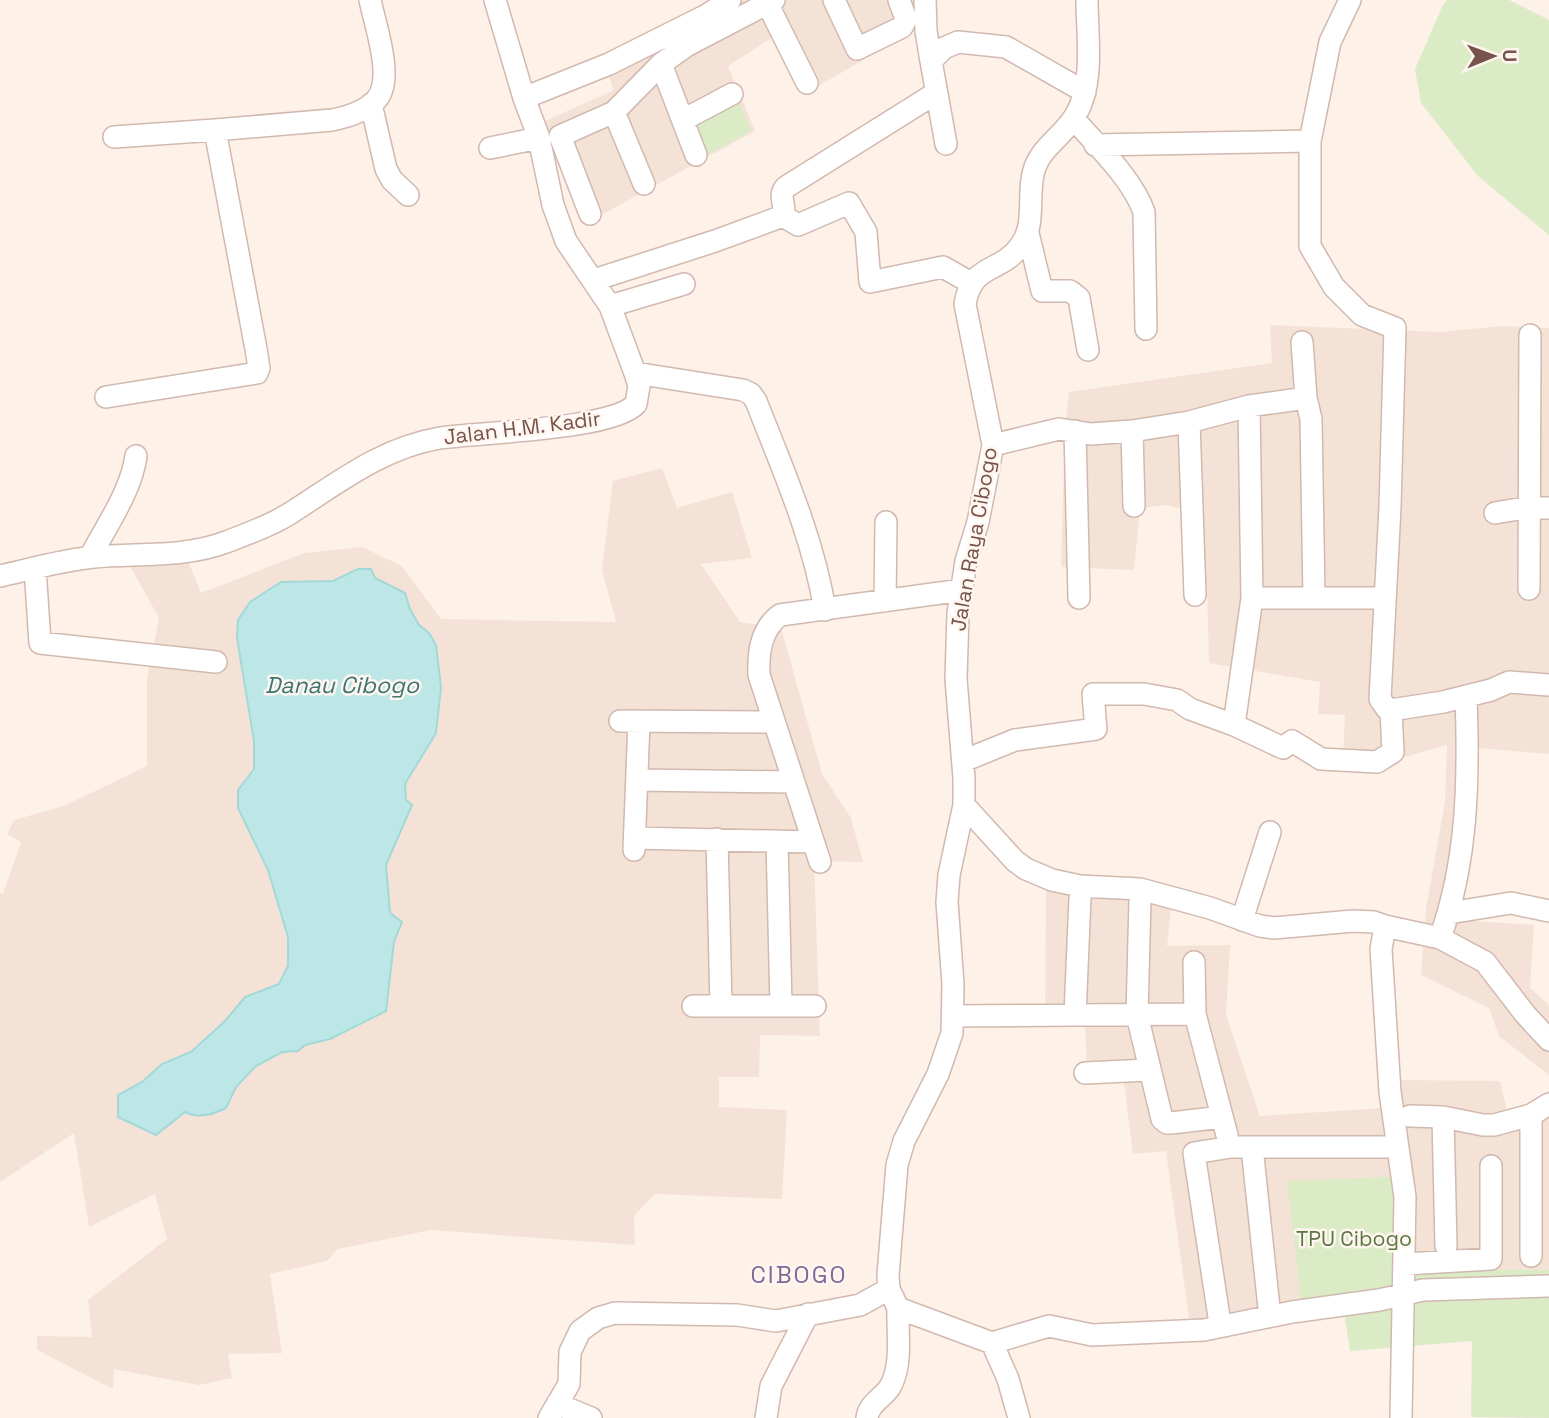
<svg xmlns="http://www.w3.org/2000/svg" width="1549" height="1418" font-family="'Space Grotesk',sans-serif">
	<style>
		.residential { fill: #f4e2d6 }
		.green { fill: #dbebc6 }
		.water { fill: #bce7e6; stroke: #a2d9d8; stroke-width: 2 }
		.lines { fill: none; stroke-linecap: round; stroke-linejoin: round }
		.minor-casing { stroke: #d1b9b0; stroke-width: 24 }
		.minor { stroke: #fff; stroke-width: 21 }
		.labels { text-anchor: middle; stroke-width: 5; stroke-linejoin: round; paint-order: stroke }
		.street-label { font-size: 21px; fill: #77534b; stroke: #fff6ef }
		.park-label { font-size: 21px; fill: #5a7741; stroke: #fff6ef }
		.water-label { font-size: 23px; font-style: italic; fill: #3c7574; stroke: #fff6ef }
		.quarter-label { font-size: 24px; letter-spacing: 2px; fill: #80689a; stroke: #fff6ef }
	</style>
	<rect width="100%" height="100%" fill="#fdf1e8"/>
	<path class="residential" d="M727,0H922L920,27L803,95L776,35L728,66L755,131L583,225L543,122L614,90L605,67Z
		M1270,325L1441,332L1502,326L1549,328V754L1478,748L1474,807L1457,920L1534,925L1530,988L1549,1005V1075L1499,1036L1489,1008L1421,975L1426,909L1445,802L1447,745L1387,762L1343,760L1345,715L1318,714L1320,682L1209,663L1207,587L1197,513L1167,505L1140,508L1134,570L1061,567L1065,431L1069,392L1272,363Z
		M662,468L677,508L732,492L752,558L701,564L740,622L781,628L822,774L851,818L863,862L814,861L820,1036L760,1035L759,1077H719V1107L787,1110L782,1199L655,1194L634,1216L635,1245L431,1230L338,1249L327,1261L270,1274L282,1353L228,1354L232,1378L199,1385L114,1369L113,1389L37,1350V1336L92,1337L88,1300L167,1239L155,1194L89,1227L74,1133L0,1182V893L3,894L21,842L7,834L14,820L64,806L147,766V678L159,618L128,562L188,561L201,593L304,553L362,547L402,566L441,619L616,622L602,570L613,481Z
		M1046,891L1122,894L1171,907L1167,946L1230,945L1226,1015L1260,1116L1400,1107L1396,1080L1500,1081L1508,1115L1549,1091V1270L1415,1269L1288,1181L1302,1307L1190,1325L1166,1151L1133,1154L1123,1075L1087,1072L1085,1020L1045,1019Z"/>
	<path class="green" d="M1447,0H1509L1549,20V235L1478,176L1421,103L1415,69L1443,5Z
		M736,97L751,131L702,158L689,123Z
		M1411,1176L1415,1269L1549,1270V1418L1471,1417L1472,1341L1350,1351L1342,1299L1302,1307L1287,1181Z"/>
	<path class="water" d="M358,569H371L375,578L405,593L410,609L419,625L429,633L436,645L441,687L436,733L405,784L406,800L412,805L386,865L390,913L402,922L394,942L386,1011L330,1039L305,1045L298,1051L282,1052L256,1066L236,1087L226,1108C214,1114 198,1119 185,1112L156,1135L118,1117V1095L142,1082L162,1064L191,1052L225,1021L245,997L279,984L288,966V937L268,870L238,808V790L254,769V741L237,638L238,620L250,602L281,582L333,581Z"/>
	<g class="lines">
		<defs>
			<path id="minor" d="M834,0L857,49L902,27L906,19L899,0
				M925,0L926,31L931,61
				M1350,0L1330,42L1310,141V246L1334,287L1362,315L1395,328L1390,507L1380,699L1387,709L1391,710L1443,702L1491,690L1509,682L1549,685
				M767,3L807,83
				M661,64L696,155
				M524,98L609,64L705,16L730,0
				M371,104L386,169L392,180L408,195
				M614,112L644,184
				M1074,119C1097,146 1132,178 1144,212L1146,329
				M683,120L732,94
				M114,137L215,130
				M946,144L931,61L944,48L958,42L1006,47L1085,92
				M1095,145L1310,141
				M490,148L539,138
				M590,214L560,136L614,112L661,64L686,46L774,0
				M783,216L798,225L849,203L866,232L870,282L943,267L971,283
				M1028,233L1042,291H1070L1079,298L1088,350
				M594,280L715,241L783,216C787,206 777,196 786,187L936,93
				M610,306L684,284
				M1302,342L1306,398L1311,419L1314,598
				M635,373L743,390L751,394L756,401C783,470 813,537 825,610
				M106,397L257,373L259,368L256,349L215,130L332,120C347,117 365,112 376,100C395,80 375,25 370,0
				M1189,422L1195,595
				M1075,431L1079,598
				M1132,431L1134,506
				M993,445L1059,429L1091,434L1132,431L1189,422L1249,406L1306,398
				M1495,513L1530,507L1549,508
				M90,557C106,526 131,492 136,456
				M35,568L40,643L216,662
				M0,576C31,569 63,560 94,557C138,553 184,558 226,542C247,534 270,526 289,514C338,483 381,448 440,438C480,432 612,430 636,404L639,386L635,373L610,306L566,241L553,205L539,138L524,98L495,0
				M1529,589L1530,335
				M1252,598H1385
				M885,601L886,522
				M1466,696C1469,778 1468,860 1440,938L1485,962L1525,1014L1549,1040
				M620,721L773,722
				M1234,725L1252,598L1249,406
				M963,761L1015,740L1096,729L1093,694H1144L1177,700L1190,709L1234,725L1283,748L1292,741L1321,759L1377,762L1393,752L1391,710
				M637,780L792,782
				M964,805L1015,861L1026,869L1052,880L1080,886L1140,889L1210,908L1260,926L1274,928L1353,921L1374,922L1385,926
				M635,838L812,842
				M717,839L721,1006
				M777,841L781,1006
				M634,850L639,721
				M820,862L759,675C758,652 761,629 780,615L962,590
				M1140,900L1137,1015L1162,1119L1167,1123H1171L1222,1117
				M1449,913L1511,903L1549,911
				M1242,920L1270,832
				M1194,962L1195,1014L1227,1135
				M693,1006H815
				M1075,1015L1080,898
				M953,1016L1195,1014
				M1085,1073L1148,1070
				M1531,1115V1256
				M1410,1116L1443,1117L1483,1125H1494L1531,1115L1549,1104
				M1443,1117L1446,1246
				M1252,1147L1269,1308
				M1405,1264L1491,1259V1166
				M1219,1317L1194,1153L1231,1147H1386L1397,1145
				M992,1343L1049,1326L1092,1335L1204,1330L1292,1312L1379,1300L1423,1290L1549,1286
				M557,1404L591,1418
				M549,1418L569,1384L570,1352L580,1331L598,1318L615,1313L737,1315L776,1321L860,1305L889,1289
				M766,1418L771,1386L808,1314
				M867,1418C869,1403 882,1399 890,1387C903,1365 897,1332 898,1308
				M1019,1418L1008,1379L992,1343L898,1308L889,1289L888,1275L897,1165L904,1141L938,1074L952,1033L953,984L947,902L949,875L964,805V778L956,679L958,613L966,561L978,522L993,445L965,304C972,262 1001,274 1021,245C1037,223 1026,191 1035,167C1043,146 1064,135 1075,116C1095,84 1087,36 1087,0
				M1401,1418L1405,1197L1390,1092L1381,949L1385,926L1440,938"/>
		</defs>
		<use href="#minor" class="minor-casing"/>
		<use href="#minor" class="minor"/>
	</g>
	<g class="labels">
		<g class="street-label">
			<text transform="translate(522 428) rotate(-7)" y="7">Jalan H.M. Kadir</text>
			<text transform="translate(974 539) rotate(-80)" y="7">Jalan Raya Cibogo</text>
		</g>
		<g class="park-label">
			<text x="1354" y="1246">TPU Cibogo</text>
		</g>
		<g class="water-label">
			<text x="342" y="693">Danau Cibogo</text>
		</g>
		<g class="quarter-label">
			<text x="799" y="1283">CIBOGO</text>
		</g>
	</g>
	<g transform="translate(1493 56) rotate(89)" stroke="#fff6ef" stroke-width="5" paint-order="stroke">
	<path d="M0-5L12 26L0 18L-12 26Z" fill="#77534b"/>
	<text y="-10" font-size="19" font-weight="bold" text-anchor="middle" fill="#77534b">U</text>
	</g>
</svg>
